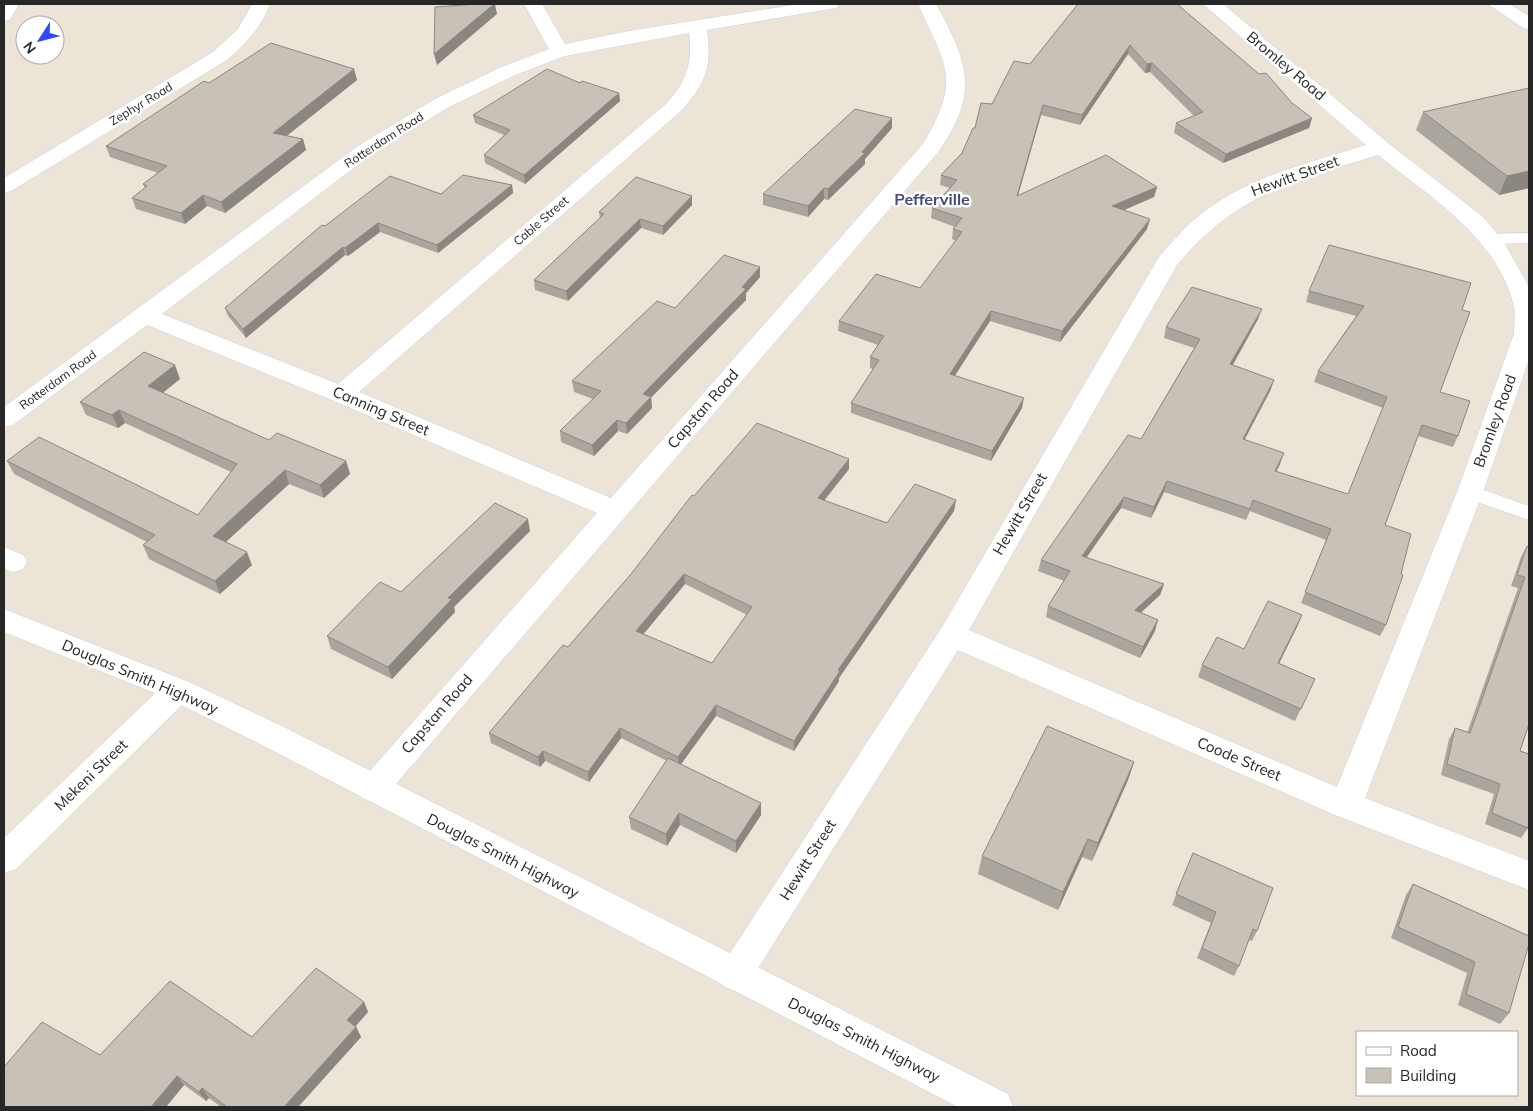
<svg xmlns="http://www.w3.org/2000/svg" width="1533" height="1111" font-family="Mulish,sans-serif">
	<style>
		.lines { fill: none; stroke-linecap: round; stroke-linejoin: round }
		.lane-casing { stroke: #cccfe3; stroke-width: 1 }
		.street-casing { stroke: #cccfe3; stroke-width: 1 }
		.secondary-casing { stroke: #cccfe3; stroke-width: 1 }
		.lane { fill: #fff; fill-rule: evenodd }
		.street { fill: #fff; fill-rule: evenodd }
		.secondary { fill: #fff; fill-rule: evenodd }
		.wall { fill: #aba69d; fill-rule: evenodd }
		.shaded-wall { fill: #8b8780 }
		.building { fill: #c7c1b7; stroke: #8b8780; fill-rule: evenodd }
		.labels { text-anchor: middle; stroke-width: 5; stroke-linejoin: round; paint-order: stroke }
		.far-street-label { font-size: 12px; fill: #272727; stroke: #fff }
		.street-label { font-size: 15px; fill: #272727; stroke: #fff }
		.far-district-label { font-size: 16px; font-weight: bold; fill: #44497c; stroke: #fff }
	</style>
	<rect width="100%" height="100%" fill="#ece4d7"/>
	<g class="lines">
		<defs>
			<path id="lane" d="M1529,233V243L1491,244L1483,239L1491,234Z
				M1470,485L1529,506V520L1463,497L1460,492L1463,487Z"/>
			<path id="street" d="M4,4H19L10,20L4,21Z
				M252,4H270C261,28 246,44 227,60L11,191L4,193V178L213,52L238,29Z
				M524,4H542L565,44L629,31L799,4H839L836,8L830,9L707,30C712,67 706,83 681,111L359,392L611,498L923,144C962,78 946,67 918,4H936C968,62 980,92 939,151L384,798L373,802L362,798L357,789L362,780L597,513L332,400L147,325L13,425L4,427V407L358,146L435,99L499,68L549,49ZM689,33C693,62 687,81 667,103L338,384L162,314L372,154L449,107L513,76L565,56Z
				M1203,4H1223L1388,143L1482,216L1502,239L1529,287V359L1483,492L1365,798L1529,861V890L1335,815L958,650L747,986L735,991L723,986L718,975L723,964L942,627L1159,257C1173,241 1187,224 1205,211C1251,176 1311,162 1366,145ZM1378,155C1430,197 1498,237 1514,307C1516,315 1514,326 1514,334L1457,492L1337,787L969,630L1177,265C1236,194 1293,181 1378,155Z
				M4,547L23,555L27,562L23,569L13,572L4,569Z
				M178,678L189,682L193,690L189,698L16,869L4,873V838L167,682Z"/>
			<path id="secondary" d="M1488,4H1509L1529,16V29L1523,28Z
				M4,609L189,682L284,727L1008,1094L1013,1107H958L262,745L167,698L4,632Z"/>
		</defs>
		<use href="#lane" class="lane-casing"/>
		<use href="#street" class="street-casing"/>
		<use href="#secondary" class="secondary-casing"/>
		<use href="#lane" class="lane"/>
		<use href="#street" class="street"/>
		<use href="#secondary" class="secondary"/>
	</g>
	<path class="wall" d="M1078,4L1292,103L1312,118L1309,128L1223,163L1174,133L1176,123L1194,116L1150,72L1145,73L1128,54L1080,125L1041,115L1018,195L1157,187L1154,197L1124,210L1150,219L1147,229L1060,342L990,321L955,376L1022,408L991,461L851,413V403L873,369L870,368V357L878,345L838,331L839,321L920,288L956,241L952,239L953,229L955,227L931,218L932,208L950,188L940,185L941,175L962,153L975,128L992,104L1030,64Z
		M354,69L357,80L287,136L303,139L306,150L225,213L207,206L185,224L136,209L132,198L145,188L143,184L158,173L110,157L106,146L209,83Z
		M580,83L619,93L620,101L525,184L485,163L484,155L504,135L475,123L473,115Z
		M1423,112L1529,188L1499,195L1416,130Z
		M892,128L865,159V164L828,200L824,199L808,217L763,205V194Z
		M512,185L513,193L438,253L380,232L348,256L345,255L246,338L228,316L225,308L325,226L441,194Z
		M692,205L663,235L641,228L568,301L535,290L534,280L600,218L599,212Z
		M760,267V277L746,293V300L651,397L652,408L627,434L618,431L594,456L561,442L560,431L593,399L574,392L572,381L675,308Z
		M1309,291L1462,310L1440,392L1458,436L1453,447L1418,436L1385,525L1386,625L1380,636L1301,603L1326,540L1250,511L1246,520L1164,492L1151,518L1121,508L1086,557L1164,584L1160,595L1141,612L1155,631L1140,658L1046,617L1048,606L1064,581L1038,571L1041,560L1141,439L1194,348L1164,338L1166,327L1258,319L1233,365L1274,380L1270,391L1245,439L1280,464L1276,472L1348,494L1383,408L1314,382L1318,371L1356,316L1306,302Z
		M180,379L162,393L269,440L346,461L350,474L324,498L289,484L226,542L252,565L220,594L149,559L143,545L147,542L14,474L7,461L198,515L231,472L125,423L118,428L86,415L80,402Z
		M849,469L824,501L887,523L956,500L954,511L839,678V681L794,751L716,716L681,764L761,815L736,853L680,825L667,846L631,829L629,817L667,761L621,738L589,782L545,761L540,767L491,743L489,733L568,647L631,574L694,496ZM685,584L747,615L712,663L643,634Z
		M530,531L454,607L455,612L392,679L331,649L327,636L401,592Z
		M1529,542V724L1520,751L1528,828L1521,838L1485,824L1494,794L1441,775L1449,739L1455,728L1467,733L1518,588L1511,586L1521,557L1527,546H1528Z
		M1302,615L1297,627L1279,664L1315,679L1295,721L1198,677L1202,665L1244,649Z
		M1134,762L1128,780L1092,861L1082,857L1058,910L978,874L982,856Z
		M1193,853L1257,931L1252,941L1249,940L1239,966L1234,976L1197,958L1211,923L1172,905Z
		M1413,884L1529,936L1509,1013L1500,1024L1458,1005L1467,973L1391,938L1406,895Z
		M364,1002L368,1012L356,1026L361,1037L298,1107H221L209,1098L206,1101L184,1085L166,1107H4L100,1055L252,1037Z"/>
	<path class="shaded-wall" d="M494,4H495L497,14L437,65L434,54Z
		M1130,45L1128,54L1080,125L1082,115Z
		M1152,63L1150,72L1145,73L1147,64Z
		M354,69L357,80L276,144L273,133Z
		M619,93L620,101L525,184L524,175Z
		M1043,105L1041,115L1015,206L1017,196Z
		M892,118V128L865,159V164L828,200V189Z
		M1312,118L1309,128L1223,163L1226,154Z
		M303,139L306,150L225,213L221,202Z
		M1529,171V188L1499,195L1507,176Z
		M512,185L513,193L438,253L437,245Z
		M1157,187L1154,197L1110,216L1112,206Z
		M824,188V199L808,217V206Z
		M203,195L207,206L185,224L181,213Z
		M692,196V205L663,235V226Z
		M640,219L641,228L568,301L566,291Z
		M1150,219L1147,229L1060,342L1062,331Z
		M378,223L380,232L348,256L345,248Z
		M343,247L345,255L246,338L243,329Z
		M760,267V277L746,293V300L648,401L651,397L652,408L627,434L626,423L643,394L742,287Z
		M1262,309L1258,319L1227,375L1230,364Z
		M991,311L990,321L949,384L950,374Z
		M175,365L180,379L154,400L148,386Z
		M1274,380L1270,391L1239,450L1243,439Z
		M1024,398L1022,408L991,461L992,451Z
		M119,410L125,423L118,428L112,415Z
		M617,420L618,431L594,456L592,445Z
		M1284,453L1280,464L1271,482L1275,471Z
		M849,459V469L817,509L818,498Z
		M346,461L350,474L324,498L320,485Z
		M285,470L289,484L218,549L213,536Z
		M1167,481L1164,492L1151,518L1154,507Z
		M1124,497L1121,508L1080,567L1082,556Z
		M956,500L954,511L839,678V681L794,751V741L838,670Z
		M528,519L530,531L454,607L455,612L392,679L388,667L448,598Z
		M247,552L252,565L220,594L215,581Z
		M684,574L685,584L637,642L636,631Z
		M1164,584L1160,595L1132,621L1135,610Z
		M1302,615L1297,627L1273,675L1278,663Z
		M1158,620L1155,631L1140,658L1143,647Z
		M716,705V716L679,767L678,757Z
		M620,728L621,738L589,782L588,772Z
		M543,751L545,761L540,767L538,757Z
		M1134,762L1128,780L1092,861L1098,843Z
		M761,803V815L736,853V841Z
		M679,813L680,825L667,846L666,834Z
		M1088,839L1082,857L1058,910L1063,892Z
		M364,1002L368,1012L352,1030L347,1020Z
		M356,1027L361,1037L298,1107H284Z
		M177,1076L184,1085L166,1107H151Z
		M202,1088L209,1098L206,1101L199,1092Z"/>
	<path class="building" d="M477,4H494L434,54L435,7Z
		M1078,4H1177L1259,74L1266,73L1292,103L1312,118L1226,154L1176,123L1203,112L1152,63L1147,64L1130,45L1082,115L1043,105L1017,196L1106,155L1157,187L1112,206L1150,219L1062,331L991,311L950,374L1024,398L992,451L851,403L879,360L870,357L884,336L839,321L876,274L920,288L962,232L953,229L962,218L932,208L957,180L941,175L962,153L973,128H975L981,103L992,104L1014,61L1030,64Z
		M271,43L354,69L273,133L303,139L221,202L203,195L181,213L132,198L147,186L143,184L167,166L106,146L204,81L209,83Z
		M547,69L580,83L582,81L619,93L524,175L484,155L510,130L473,115Z
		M1529,88V171L1507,176L1423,112Z
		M855,109L892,118L862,152L865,153L828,189L824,188L808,206L763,194Z
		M463,175L512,185L437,245L378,223L345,248L343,247L243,329L225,308L322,225L325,226L390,176L441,194Z
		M636,177L692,196L663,226L640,219L566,291L534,280L604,214L599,212Z
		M1329,245L1471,283L1462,310L1470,312L1440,392L1470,401L1458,436L1422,425L1385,525L1411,534L1401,574L1403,575L1386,625L1305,592L1331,529L1253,500L1250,509L1167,481L1154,507L1124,497L1082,556L1164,584L1135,610L1158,620L1143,647L1048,606L1070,571L1041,560L1128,435L1141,439L1200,339L1166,327L1192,287L1262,309L1230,364L1274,380L1243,439L1284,453L1275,471L1348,494L1387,397L1318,371L1364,306L1309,291Z
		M724,255L760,267L742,287L746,289L643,394L651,397L626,423L617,420L592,445L560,431L601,391L572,381L657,301L675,308Z
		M144,352L175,365L148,386L269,440L277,433L346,461L320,485L285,470L213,536L247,552L215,581L143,545L155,535L7,461L39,437L198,515L237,464L119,410L112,415L80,402Z
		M757,423L849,459L818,498L887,523L915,484L956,500L838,670L840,671L794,741L716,705L678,757L620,728L588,772L543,751L538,757L489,733L563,645L568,647L631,574L692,495L694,496ZM684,574L752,607L712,663L636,631Z
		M495,503L528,519L448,598L452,599L388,667L327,636L380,582L401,592Z
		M1527,546L1529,547V724L1520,751L1529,754V823L1528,828L1492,813L1500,784L1447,764L1455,728L1470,733L1525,577L1517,575Z
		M1268,601L1302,615L1278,663L1315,679L1301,709L1202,665L1217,637L1244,649Z
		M1047,726L1134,762L1098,843L1088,839L1063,892L982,856Z
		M668,758L761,803L736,841L679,813L666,834L629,817Z
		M1193,853L1273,888L1257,931L1253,929L1239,966L1202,948L1216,912L1176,894Z
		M1413,884L1529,936V944L1509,1013L1466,994L1475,962L1398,927Z
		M316,968L364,1002L347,1020L356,1027L284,1107H227L202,1088L199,1092L177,1076L151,1107H4V1067L42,1022L100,1055L170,981L252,1037Z"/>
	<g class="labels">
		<g class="far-street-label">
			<text transform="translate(141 104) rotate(-31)" y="4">Zephyr Road</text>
			<text transform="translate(384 140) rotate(-33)" y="4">Rotterdam Road</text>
			<text transform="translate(541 221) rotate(-41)" y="4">Cable Street</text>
			<text transform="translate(58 380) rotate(-36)" y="4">Rotterdam Road</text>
		</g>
		<g class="street-label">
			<text transform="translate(1286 66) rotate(40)" y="5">Bromley Road</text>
			<text transform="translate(1295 176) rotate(-20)" y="5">Hewitt Street</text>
			<text transform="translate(703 409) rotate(-49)" y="5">Capstan Road</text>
			<text transform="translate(381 411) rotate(23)" y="5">Canning Street</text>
			<text transform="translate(1495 421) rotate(-70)" y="5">Bromley Road</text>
			<text transform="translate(1020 514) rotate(-60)" y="5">Hewitt Street</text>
			<text transform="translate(140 677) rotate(23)" y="5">Douglas Smith Highway</text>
			<text transform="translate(437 714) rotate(-49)" y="5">Capstan Road</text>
			<text transform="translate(1239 759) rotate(23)" y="5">Coode Street</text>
			<text transform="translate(91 775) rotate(-44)" y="5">Mekeni Street</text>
			<text transform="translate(503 856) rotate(27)" y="5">Douglas Smith Highway</text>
			<text transform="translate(808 860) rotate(-58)" y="5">Hewitt Street</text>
			<text transform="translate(864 1040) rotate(27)" y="5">Douglas Smith Highway</text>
		</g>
		<g class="far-district-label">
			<text x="932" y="205">Pefferville</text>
		</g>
	</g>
	<rect width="1533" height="1111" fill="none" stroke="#272727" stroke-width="10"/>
	<rect x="1356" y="1031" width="162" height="65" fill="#ffffff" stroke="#a9a9a9"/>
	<rect x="1366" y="1047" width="25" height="8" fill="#ffffff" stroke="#a9a9a9"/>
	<text x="1400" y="1056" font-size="15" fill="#272727">Road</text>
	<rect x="1366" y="1068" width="25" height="15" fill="#c7c1b7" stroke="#a9a9a9"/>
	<text x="1400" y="1081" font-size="15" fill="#272727">Building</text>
	<g transform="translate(40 40) rotate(234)"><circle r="24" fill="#ffffff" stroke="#a9a9a9"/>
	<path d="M0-4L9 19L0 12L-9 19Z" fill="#3147ff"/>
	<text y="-8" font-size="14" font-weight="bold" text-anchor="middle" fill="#272727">N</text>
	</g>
</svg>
